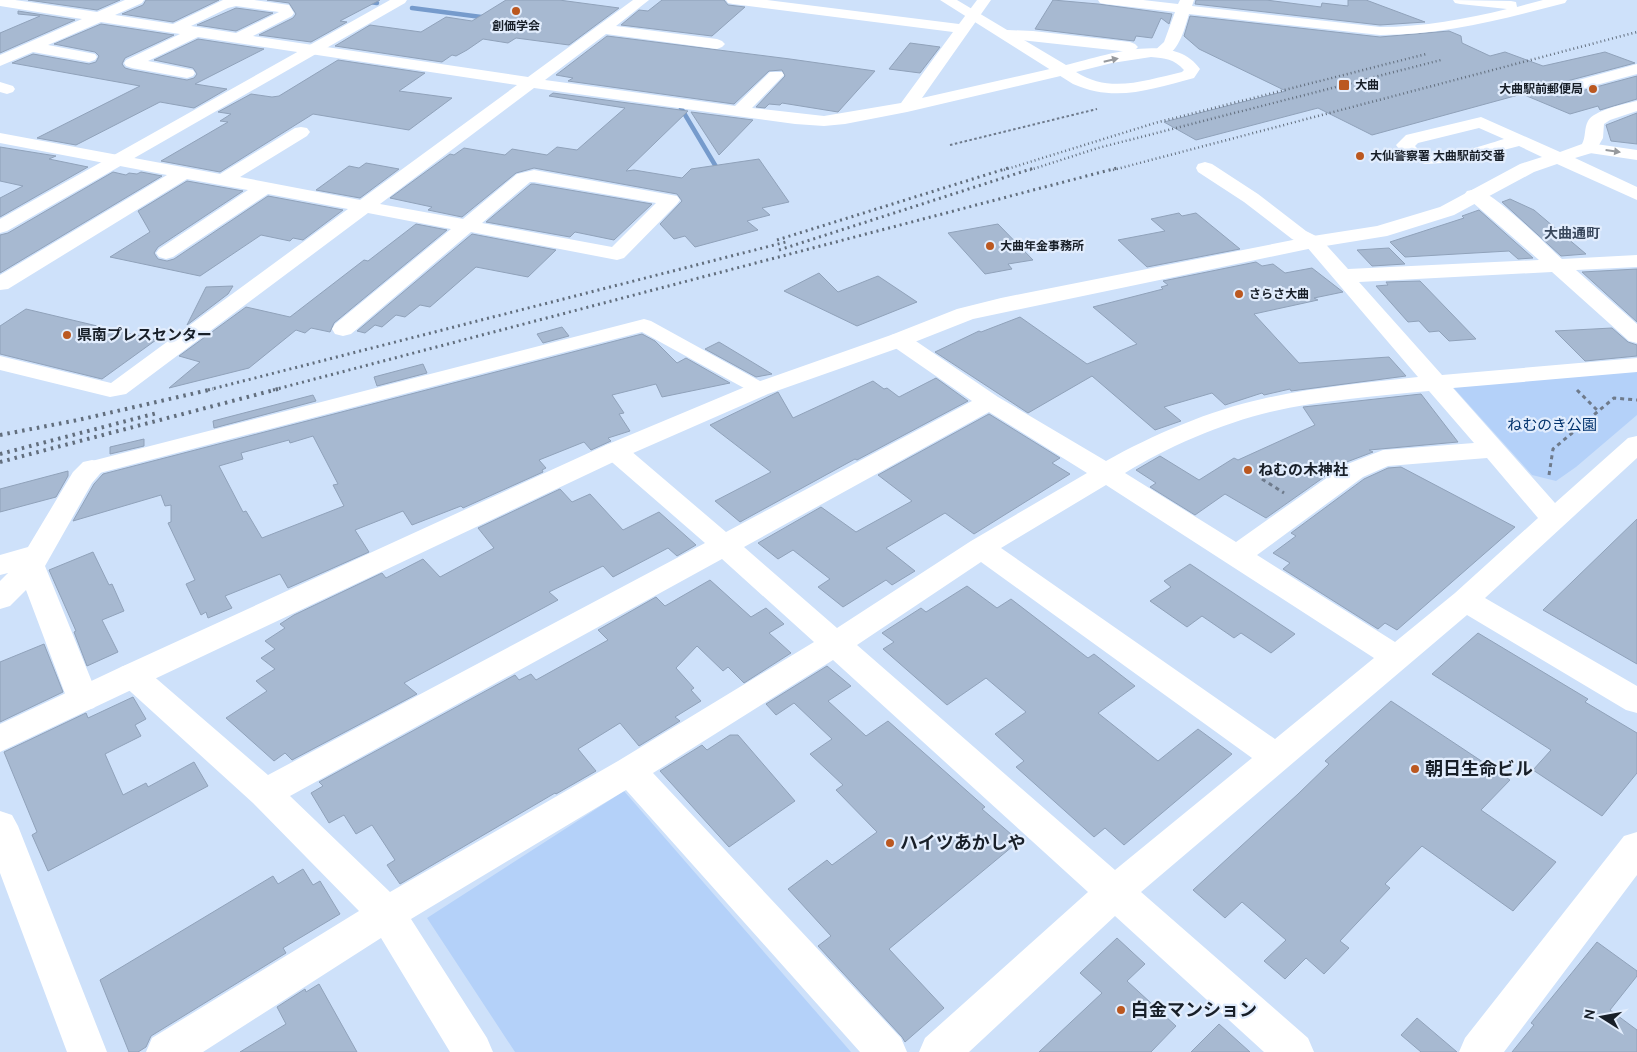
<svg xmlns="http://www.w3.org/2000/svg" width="1637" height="1052" font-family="Ubuntu,'Noto Sans JP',sans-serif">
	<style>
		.green { fill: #b4d1f9 }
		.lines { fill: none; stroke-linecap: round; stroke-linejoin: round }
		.stream-far1 { stroke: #769bcc; stroke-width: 4.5 }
		.stream { stroke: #769bcc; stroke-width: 5.5 }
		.building { fill: #a7b9d1; stroke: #90a2ba; fill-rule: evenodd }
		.path-far1 { stroke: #6e7a8b; stroke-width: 2; stroke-dasharray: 2.5 2.5; stroke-linecap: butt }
		.path { stroke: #6e7a8b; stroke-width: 3; stroke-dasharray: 4 4; stroke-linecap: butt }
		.pedestrian { fill: #fff; fill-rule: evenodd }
		.minor { fill: #fff; fill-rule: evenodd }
		.tertiary { fill: #fff; fill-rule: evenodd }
		.rail-far2 { stroke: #626e7d; stroke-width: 2.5; stroke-dasharray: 1 3; stroke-linecap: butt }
		.rail-far1 { stroke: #626e7d; stroke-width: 3; stroke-dasharray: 2 4; stroke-linecap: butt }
		.rail { stroke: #626e7d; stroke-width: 4; stroke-dasharray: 2.5 5; stroke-linecap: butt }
		.oneway { fill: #979a9e }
		.poi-dot { fill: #bb5820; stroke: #e2edfd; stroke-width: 2 }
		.labels { text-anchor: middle; stroke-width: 4.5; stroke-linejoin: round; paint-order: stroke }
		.far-poi-label { font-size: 12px; font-weight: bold; fill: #181f28; stroke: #e2edfd; text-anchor: start }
		.far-neighbourhood-label { font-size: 14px; font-weight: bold; fill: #38475c; stroke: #e2edfd }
		.poi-label { font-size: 15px; font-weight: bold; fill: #181f28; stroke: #e2edfd; text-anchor: start }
		.park-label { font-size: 15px; fill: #00326d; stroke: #e2edfd }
		.near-poi-label { font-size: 18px; font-weight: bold; fill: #181f28; stroke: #e2edfd; text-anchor: start }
	</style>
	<rect width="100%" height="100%" fill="#cee1fa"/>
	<path class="green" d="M1637,371V415L1576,467L1556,481L1532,475L1452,386Z
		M624,791L851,1052H515L427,918Z"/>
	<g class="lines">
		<path class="stream-far1" d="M354,0L377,3
			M412,8L489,18
			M681,108L718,170"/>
		<path class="stream" d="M717,168L720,173"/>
	</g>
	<path class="building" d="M28,0H120L97,10Z
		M146,0H219L173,22L122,14L143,5Z
		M267,0H380L340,21L347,22L311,42L259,35L293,18L296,14L289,3Z
		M506,0H559L619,8L569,45L516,38L508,43L483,39L467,50L456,56L452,55L442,62L335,46L370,25L421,32L446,17L472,21Z
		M662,0H724L728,5L745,7L712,36L621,25L639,10L648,11Z
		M1053,0L1098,4L1172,14L1169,24L1161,18L1152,38L1136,36L1134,41L1035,29Z
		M1196,0H1266L1321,7L1322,3L1348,6V0H1366L1425,22L1380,25L1195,4Z
		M236,8L273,13L236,31L197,25Z
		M18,11L75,20L0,53V33L40,16L18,14Z
		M1190,16L1380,37L1449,31L1461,36L1462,43L1490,56L1505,52L1543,66L1605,52L1635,63L1552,85L1549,89L1551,94L1559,97L1637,76V99L1600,110L1598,106L1570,114L1522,94L1372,135L1318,108L1196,140L1164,122L1286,91L1199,49L1184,36Z
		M101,24L174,35L125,58L122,64L125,68L132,70L187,80L194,78L197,74L193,68L154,60L198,39L264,49L195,84L227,89L194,108L160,102L76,145L37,138L140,86L12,63L33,54L89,64L96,62L99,56L95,52L54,44Z
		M607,36L790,59L875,71L838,112L782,103L780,105L769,104L765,108L756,107L785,76L782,70L769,71L734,104L568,81L573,78L556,75Z
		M910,43L940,47L920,73L889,69Z
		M338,60L425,73L399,91L452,98L409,130L313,114L220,172L161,161L228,122L220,121L231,114L218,112L251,94L272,97L279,96Z
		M553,93L688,111L626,171L634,170L682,178L691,169L759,159L789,202L762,208L770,215L747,221L758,230L695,247L685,236L674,239L660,224L682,201L677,194L534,168L516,173L462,217L428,210L432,207L390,198L450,154L454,155L464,148L505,155L512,149L547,155L557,147L577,150L625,108L549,96Z
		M691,112L753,120L719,155Z
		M1637,113V144L1611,141L1606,125Z
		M0,147L56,156L49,159L88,167L0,217V198L23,186L0,181Z
		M366,163L399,169L360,198L316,190L349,166L359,168Z
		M113,172L126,175L129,173L137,174L141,172L162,176L0,273V235L8,233Z
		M187,181L243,191L158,247L154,253L158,259L167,261L174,259L268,196L343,210L303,240L293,238L290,241L261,235L200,276L110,257L150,232L138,211Z
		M531,184H534L652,204L614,240L575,232L570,237L486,222Z
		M1510,199L1534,210L1586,254L1561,256L1502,202Z
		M1479,210L1533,258L1518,259L1509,251L1405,257L1390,242L1464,218L1462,216Z
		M1179,213L1182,216L1196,213L1240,249L1147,267L1118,240L1165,231L1151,219Z
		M416,224L447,230L334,323L330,332L311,328L305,333L296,330L249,368L169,388L200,362L179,356L246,307L290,317L364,260L368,261Z
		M998,224L1033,260L1008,264L1012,269L985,274L948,233Z
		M472,234L556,250L528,277L476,267L430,307L420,305L405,317L396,315L382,327L375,325L365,333L357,331Z
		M1389,248L1405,264L1372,266L1357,250Z
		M1256,262L1262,266L1273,264L1285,273L1312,268L1343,292L1314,298L1318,300L1254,314L1299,363L1389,357L1406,376L1291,391L1290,389L1264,395L1262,393L1225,405L1212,393L1164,407L1181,421L1155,430L1092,376L1028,413L935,352L979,331L981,332L1020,317L1087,364L1137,344L1093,307L1163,289L1161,287L1168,285L1163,281Z
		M1637,269V322L1582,272Z
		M819,273L838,292L878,276L917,302L857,326L784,291Z
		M1420,281L1476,339L1449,341L1439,331L1429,332L1419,321L1408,322L1376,286L1388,285L1386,282Z
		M233,286L228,294L187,325L206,287Z
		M26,309L156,340L102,379L0,354V326Z
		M562,327L569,336L543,343L537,334Z
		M1612,328L1628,342L1637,345V356L1585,361L1555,331Z
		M642,334L655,341L677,363L686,358L730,383L662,397L656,384L612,395L624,413L619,414L630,431L608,438L611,441L591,450L584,442L539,460L546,468L542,470L543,472L463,508L461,506L412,525L403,511L355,530L369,552L288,588L280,574L225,596L232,608L208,618L206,612L201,615L186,584L195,580L168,523L171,522V505L165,506L161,495L73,521L94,484L103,474ZM313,436L338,484L333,485L344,506L262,538L246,511L243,512L219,466L243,459L241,453L289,440L290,443Z
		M719,342L772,374L756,377L705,349Z
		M423,364L427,373L377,386L374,377Z
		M936,378L968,401L857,460L855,459L740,522L715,501L771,472L710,425L778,392L793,418L873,381L884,389L887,388L899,397Z
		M1421,394L1458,442L1369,450L1373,452L1344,463L1266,518L1225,494L1195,515L1150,487L1156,483L1136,470L1160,456L1199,480L1234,458L1238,460L1315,425L1303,407Z
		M313,395L316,401L214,428L213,421Z
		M989,414L1060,458L1052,463L1070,474L974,534L945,513L886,548L915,571L892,585L886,580L843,607L818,587L830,579L793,550L778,559L758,543L821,507L856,532L912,501L878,475Z
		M144,439V446L110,454V447Z
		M1401,467L1515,527L1397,630L1385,623L1378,629L1283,569L1290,563L1273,553L1296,536L1291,533L1364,479L1388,468Z
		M68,471V476L56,497L0,512V489Z
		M560,489L572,502L590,494L623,530L659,512L696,545L677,556L668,548L613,577L603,566L549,592L558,600L404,683L417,694L292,760L285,753L274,761L226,718L267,691L256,681L275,669L261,658L275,649L265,641L285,628L280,624L294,615L382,573L386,578L423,559L440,577L494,548L478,528Z
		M1637,519V664L1543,610Z
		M93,552L109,585L112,584L124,611L102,620L118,652L87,666L74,632L76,631L49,570Z
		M1190,564L1295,634L1271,653L1241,633L1234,638L1202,616L1187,627L1150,601L1171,587L1164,581Z
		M710,580L751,617L766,608L784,624L769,633L791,653L744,683L728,667L723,671L697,646L676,668L694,688L691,690L701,701L675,717L680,721L639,746L620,723L578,749L596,771L556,794L555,793L400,884L387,865L395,860L372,825L356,834L344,815L329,823L311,793L323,786L319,782L515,675L519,680L531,674L536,680L608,640L598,630L656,597L665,606Z
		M967,586L997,608L1011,599L1088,658L1094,654L1135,686L1098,713L1158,761L1198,729L1232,754L1124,845L1105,828L1094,837L1016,767L1024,761L995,734L1026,712L986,678L947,705L883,649L894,642L882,633L921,608L926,612Z
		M1478,633L1588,699L1585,702L1637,733V773L1602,816L1533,770L1551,750L1432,674Z
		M44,644L63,692L0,722V662Z
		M827,666L851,686L828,701L866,736L888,721L985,807L982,809L1019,841L889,949L944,1008L905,1042L902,1037L818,946L831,936L788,889L827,860L832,865L877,832L836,790L843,785L810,754L832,739L794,703L776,715L766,704Z
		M133,697L146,719L135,725L141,736L105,754L123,795L146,783L148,787L194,762L208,786L48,871L32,835L37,832L4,752L86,713L88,718Z
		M1391,701L1510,780L1481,810L1556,862L1513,911L1422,846L1385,884L1390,888L1340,941L1349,948L1324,974L1306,958L1285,979L1264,961L1286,940L1242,902L1225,918L1193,890L1298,794L1329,764L1325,761Z
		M730,735H738L795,801L729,847L660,771L702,745L707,750Z
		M303,869L313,885L320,881L340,914L283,948L286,953L151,1036L146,1047L138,1052H129L100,980L273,876L278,884Z
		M1117,938L1145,964L1127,981L1176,1026L1151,1052H1039L1102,993L1080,973Z
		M1597,942L1637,971V976L1610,1010L1637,1030V1052H1512L1534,1025L1531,1023Z
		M319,984L357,1052H240L286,1024L277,1007L305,989L306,992Z
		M1417,1018L1457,1052H1421L1401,1035Z
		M1219,1024L1250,1052H1191Z"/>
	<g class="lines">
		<path class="path-far1" d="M950,145L1097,109"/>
		<path class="path" d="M1577,390L1598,411
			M1549,475L1553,449L1614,398L1637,400
			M1262,479L1284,493"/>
		<path class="pedestrian" d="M644,319L651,321L767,385L770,389L767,393L760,395L753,393L642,332L92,475L84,473L81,468L84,463Z"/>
		<path class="minor" d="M0,0H15L97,12L125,0H144L142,3L115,15L173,24L223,0H254L289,5L294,13L292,16L253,36L528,77L633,0H649L616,26L717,39L722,41L725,44L722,47L717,49L606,34L545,80L735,106L770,72H782L784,75L752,108L824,116L901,103L953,32L733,4L728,3L726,0H767L959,24L977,0H991L922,98L1063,66L1069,68L1071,71L1069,74L907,112L845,124L824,126L795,124L534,88L380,204L463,219L517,174L534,170L677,196L680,200L677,204L624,258L617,260L471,232L351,334L343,336L335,334L332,329L335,324L451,229L368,213L126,394L110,397L0,370V356L111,383L348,209L268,194L173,257L166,259L159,257L156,253L159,249L248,190L187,179L8,289L0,290V275L167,175L0,143V133L220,174L295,128L301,127L307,128L310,132L307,136L240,177L360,200L517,85L198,37L148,61L193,70L195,73L193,76L187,78L132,68L126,66L124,63L126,60L180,34L101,22L48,45L95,54L97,57L95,60L89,62L33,52L0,66V55L82,19L0,6ZM236,6L279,12L236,33L191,26L228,8ZM530,182H534L656,203L612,247L482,223Z
			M1098,0H1143L1178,4L1180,0H1194L1192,6L1380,27C1423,27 1466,19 1507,9L1460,4L1455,3L1453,0L1511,1L1516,2L1517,7L1543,0H1567L1565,3C1504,19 1444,35 1380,35L1189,14C1184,30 1177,62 1155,56L1152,53L1164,42L1175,12L1105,4L1100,3Z
			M1007,30L1033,31L1130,42L1135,44L1138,47L1135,50L1130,52L1002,38L999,35L1002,32Z
			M1637,64V74L1559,95L1553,93L1551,90L1553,87Z
			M0,82L13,86L15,89L13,92L7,94L0,92Z
			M1589,143L1637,150V160L1583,152L1580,148L1583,144Z
			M1205,162L1212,164L1258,194L1306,231L1320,238L1348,269L1539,260L1464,195L1467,191C1472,190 1475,189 1479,190C1500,198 1543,242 1562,259L1637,255V267L1576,270L1637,324V343L1629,341L1552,272L1359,282L1442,375L1637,358V372L1453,388L1555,503L1628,438L1637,436V458L1485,598L1637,686V713L1626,710L1467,615L1141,892L1308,1038L1314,1052H1264L1115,916L969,1052H919L925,1038L1088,892L833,660L653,773L901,1038L907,1052H860L626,790L411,919L487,1038L493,1052H450L381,938L203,1052H146L152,1038L359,911L253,803L121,683L116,675L121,667L132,663L143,667L268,775L705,543L606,457L602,451L606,445L615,443L624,445L726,532L972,401L891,345L888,340L891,335L899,333L907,335L998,397L1106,461C1152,435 1211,410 1262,399C1314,387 1366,383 1418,377L1306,246L1292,239L1244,202L1198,172L1196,168L1198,164ZM1429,391L1474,443L1383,450L1345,465L1236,542L1125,473C1165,448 1223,423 1270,412C1322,400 1376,396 1429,391ZM989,412L1087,473L971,541L837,628L744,547ZM1487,458L1538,518L1455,593L1395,642L1257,555L1363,477L1388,466ZM1106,485L1374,658L1275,739L1001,548ZM722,559L814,642L618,761L390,892L290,796ZM981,562L1252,758L1115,870L857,645Z
			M92,460L101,462L105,468L92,483L45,566L99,699L94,708L83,711L72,708L67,699L26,590L10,606L0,609V581L8,573L0,575V555L28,547L73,472L83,462Z
			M0,811L12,815L18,826L107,1052H67L0,873Z
			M1637,832V875L1504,1052H1459L1465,1038L1624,836Z"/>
		<path class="tertiary" d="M390,0H407L405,3L7,231L0,233V219Z
			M940,0H957L1066,65C1103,56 1173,30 1200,69L1194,78C1151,89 1116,103 1073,84ZM1151,57C1165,58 1174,59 1184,70L1182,72C1146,80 1110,94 1076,72L1112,63Z
			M1637,101V111L1610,120L1604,124L1603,138L1595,152L1575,158L1637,187V200L1557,164L1534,172L1454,215L1387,236L1313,248L973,319L907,345L768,394L624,457L0,752V724L121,667L606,445L752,384L891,335L957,309L1001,298L1313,236L1377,226L1440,207L1520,164L1542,157L1519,146L1458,162L1425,164L1406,158L1396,145L1406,135L1481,117L1560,152L1582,144C1586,137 1584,128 1588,121C1594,110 1625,104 1637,101ZM1479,128L1504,139C1484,145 1430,165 1415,146L1418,143Z"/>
		<path class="rail-far2" d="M1004,170L1155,123L1426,54
			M1030,170L1098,148L1441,60
			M1113,170L1637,32"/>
		<path class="rail-far1" d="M777,240L1008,168
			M779,250L1034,168
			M208,390L786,242
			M273,390L1117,168"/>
		<path class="rail" d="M0,435L78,420L213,389
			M0,454L157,413
			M0,462L278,389"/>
	</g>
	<defs><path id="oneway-solid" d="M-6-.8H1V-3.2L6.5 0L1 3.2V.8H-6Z" transform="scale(1.25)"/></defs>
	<g class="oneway">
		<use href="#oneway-solid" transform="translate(1111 60) rotate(-13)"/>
		<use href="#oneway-solid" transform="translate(1613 151) rotate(8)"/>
	</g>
	<g class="poi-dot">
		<circle cx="516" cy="11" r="5"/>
		<rect x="1338" y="79" width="12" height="12" rx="2.5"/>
		<circle cx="1593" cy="89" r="5"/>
		<circle cx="1360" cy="156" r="5"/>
		<circle cx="990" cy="246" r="5"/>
		<circle cx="1239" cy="294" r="5"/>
		<circle cx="67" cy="335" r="5"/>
		<circle cx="1248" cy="470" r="5"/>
		<circle cx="1415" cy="769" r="5"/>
		<circle cx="890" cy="843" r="5"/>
		<circle cx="1121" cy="1010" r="5"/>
	</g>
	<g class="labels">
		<g class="far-poi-label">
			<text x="516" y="30" text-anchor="middle">創価学会</text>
			<text x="1355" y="89">大曲</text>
			<text x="1583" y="93" text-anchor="end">大曲駅前郵便局</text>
			<text x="1370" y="160">大仙警察署 大曲駅前交番</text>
			<text x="1000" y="250">大曲年金事務所</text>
			<text x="1249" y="298">さらさ大曲</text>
		</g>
		<g class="far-neighbourhood-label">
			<text x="1572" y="238">大曲通町</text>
		</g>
		<g class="poi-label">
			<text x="77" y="340">県南プレスセンター</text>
			<text x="1258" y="475">ねむの木神社</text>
		</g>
		<g class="park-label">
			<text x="1552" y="430">ねむのき公園</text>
		</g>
		<g class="near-poi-label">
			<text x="1425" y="775">朝日生命ビル</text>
			<text x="900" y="849">ハイツあかしや</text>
			<text x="1131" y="1016">白金マンション</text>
		</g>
	</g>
	<g transform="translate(1602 1017) rotate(281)" stroke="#e2edfd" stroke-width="4" paint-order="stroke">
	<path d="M0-4L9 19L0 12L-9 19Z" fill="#181f28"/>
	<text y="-8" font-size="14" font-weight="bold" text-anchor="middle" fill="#181f28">N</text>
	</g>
</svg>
